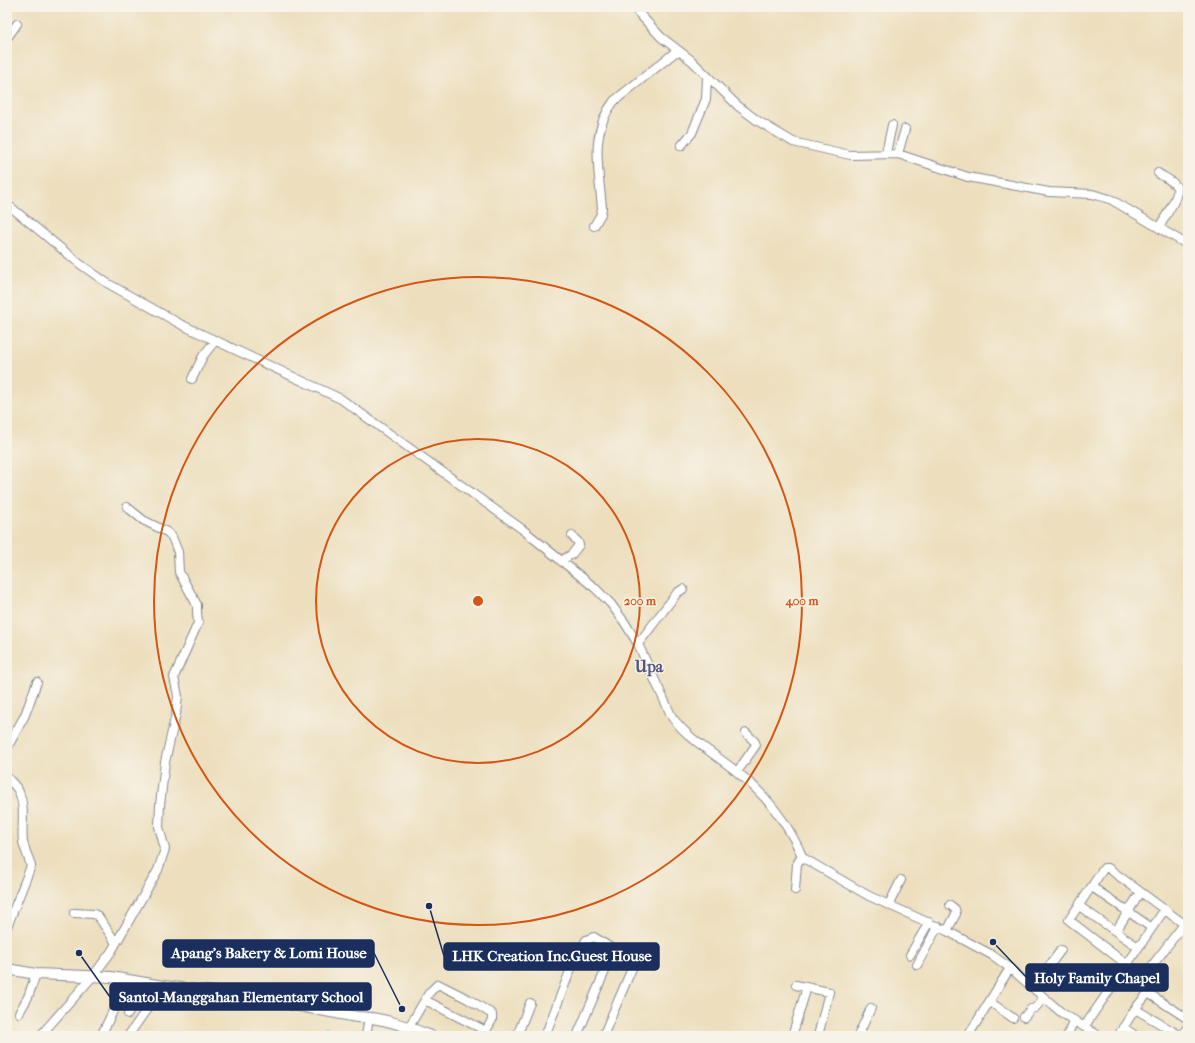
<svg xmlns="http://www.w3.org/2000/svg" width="1195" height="1043" font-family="'IM FELL French Canon',serif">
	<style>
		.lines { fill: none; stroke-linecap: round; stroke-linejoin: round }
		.stream { stroke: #45b4bf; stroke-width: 1.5 }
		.minor-casing { stroke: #84878e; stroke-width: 10 }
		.major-casing { stroke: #84878e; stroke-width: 12 }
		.minor { stroke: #fff; stroke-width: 8 }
		.major { stroke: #fff; stroke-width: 10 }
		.ring { fill: none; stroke: #d45514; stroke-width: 2 }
		.labels { text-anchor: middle; stroke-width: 3; stroke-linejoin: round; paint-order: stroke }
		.quarter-label { font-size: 16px; font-weight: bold; fill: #545382; stroke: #f7f3e8 }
		.centre { fill: #d45514; stroke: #f7f3e8; stroke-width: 2 }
		.ring-label { font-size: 12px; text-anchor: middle; font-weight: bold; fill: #d45514; stroke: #f7f3e8; stroke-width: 3; stroke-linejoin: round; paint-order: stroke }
		.leader { fill: none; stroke: #1b2f5e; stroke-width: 1.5 }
		.callout-dot { fill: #1b2f5e; stroke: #f7f3e8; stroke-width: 1.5 }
		.callout { fill: #1b2f5e; stroke: #1b2f5e; stroke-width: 1.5 }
		.callout-label { font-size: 15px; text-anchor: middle; font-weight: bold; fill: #fff }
	</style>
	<rect width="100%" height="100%" fill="#f7f3e8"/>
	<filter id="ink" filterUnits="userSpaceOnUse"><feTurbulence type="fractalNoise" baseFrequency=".025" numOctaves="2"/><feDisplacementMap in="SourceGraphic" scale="8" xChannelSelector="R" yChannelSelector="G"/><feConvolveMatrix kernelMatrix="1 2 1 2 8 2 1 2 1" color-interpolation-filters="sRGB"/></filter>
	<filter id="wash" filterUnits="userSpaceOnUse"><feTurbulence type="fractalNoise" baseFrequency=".012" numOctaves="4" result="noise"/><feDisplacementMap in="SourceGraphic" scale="16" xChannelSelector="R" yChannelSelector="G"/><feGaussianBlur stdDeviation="0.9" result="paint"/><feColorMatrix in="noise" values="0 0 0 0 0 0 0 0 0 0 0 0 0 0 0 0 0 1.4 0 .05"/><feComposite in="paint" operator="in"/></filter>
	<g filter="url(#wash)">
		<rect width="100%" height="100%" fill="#eddfbe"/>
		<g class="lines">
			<path class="stream" d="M323,1036L326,1027"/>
		</g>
	</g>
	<g filter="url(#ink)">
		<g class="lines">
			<defs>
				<path id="minor" d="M633,7L661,37L691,60L738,106L758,121L793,142L850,155L898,154L968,177L1049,192L1092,194L1110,199L1188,245
					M7,38L17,24
					M681,146L692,133L706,99L707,77
					M886,153L892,125
					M898,154L905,129
					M1158,173C1163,177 1172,180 1176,186C1182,194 1163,219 1159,228
					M7,204L80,264L107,283L182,325L341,399L522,529L595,588L611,604L625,623L638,644L672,717C690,741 714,753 737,772C765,794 788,823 802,856L805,859L869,896L947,931L992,955L1010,968L1062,1013L1099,1036
					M594,226L601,214L602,208C599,170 589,133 614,101L678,50
					M192,379L203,356L215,341
					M561,561L572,554L579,545L578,542L572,536
					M638,644L677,593L683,589
					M7,748L25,715L37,682
					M737,772L756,745L755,742L746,733
					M7,777C11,782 17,787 19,792C26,809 21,825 23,842C25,851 29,858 31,866L7,927
					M1104,868H1108L1184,924L1145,975L1126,964L1069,920Z
					M1092,887L1152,928
					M795,890L797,864L802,856
					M889,904L901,880
					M1079,906L1138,947
					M74,913L94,914L98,916L116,943
					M947,931L956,914L955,909L950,905
					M1116,931L1140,893
					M910,955L929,922
					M917,965L938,926
					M796,985L829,992L818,1036
					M1033,988L1061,950
					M425,1000L486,1031
					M990,1002L1013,1018
					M1135,1009L1181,1036
					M19,1013L28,997L36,974
					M128,1014L135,998L139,981
					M1024,1017L1031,1009L1035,1008L1044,998
					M409,1027L429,993L438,984L468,999L492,1014V1020L483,1036
					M1084,1027L1165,909
					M1123,1027L1136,1036
					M40,1036L93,976L111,952L158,870L165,849L159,827L160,805L165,762L176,714L178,696L174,677L198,623L197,612V605L179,572L178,552L172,537L167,532L143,520L127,507
					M101,1036L128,980
					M128,1036L163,986
					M366,1036L369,1017
					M517,1036L530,1003
					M545,1036L570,971L586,940L594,937L614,950L577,1036
					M603,1036L633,966L631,961L614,950
					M792,1036L807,987
					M858,1036L871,1008
					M968,1036L1010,968
					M1067,1036L1074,1020
					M1118,1036L1135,1009L1148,993L1188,1019
					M1182,1036L1188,1026"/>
				<path id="major" d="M7,969L36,974L111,977L163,986L247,996L357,1017C383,1017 408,1027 431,1036"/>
			</defs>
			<use href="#minor" class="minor-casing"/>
			<use href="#major" class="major-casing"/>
			<use href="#minor" class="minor"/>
			<use href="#major" class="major"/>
		</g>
	</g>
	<g class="ring">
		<circle cx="478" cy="601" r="162"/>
		<circle cx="478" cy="601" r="324"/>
	</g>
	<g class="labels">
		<g class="quarter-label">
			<text x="649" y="672">Upa</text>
		</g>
	</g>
	<circle cx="478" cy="601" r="6" class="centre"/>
	<g class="ring-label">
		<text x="640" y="605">200 m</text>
		<text x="802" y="605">400 m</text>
	</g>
	<path class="leader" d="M402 1009L374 953M429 906L444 956M993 942L1026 977M79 953L110 997"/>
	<g class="callout-dot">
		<circle cx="402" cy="1009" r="4"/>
		<circle cx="429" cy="906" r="4"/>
		<circle cx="993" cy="942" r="4"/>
		<circle cx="79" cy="953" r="4"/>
	</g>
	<g class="callout">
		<rect x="163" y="940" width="211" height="27" rx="4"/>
		<rect x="444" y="943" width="215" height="27" rx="4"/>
		<rect x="1026" y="964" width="142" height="27" rx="4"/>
		<rect x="110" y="983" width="261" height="27" rx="4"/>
	</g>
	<g class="callout-label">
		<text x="269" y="958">Apang's Bakery &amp; Lomi House</text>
		<text x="552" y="961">LHK Creation Inc.Guest House</text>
		<text x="1097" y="983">Holy Family Chapel</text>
		<text x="241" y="1002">Santol-Manggahan Elementary School</text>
	</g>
	<rect width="1195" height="1043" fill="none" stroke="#f7f3e8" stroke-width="24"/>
</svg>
